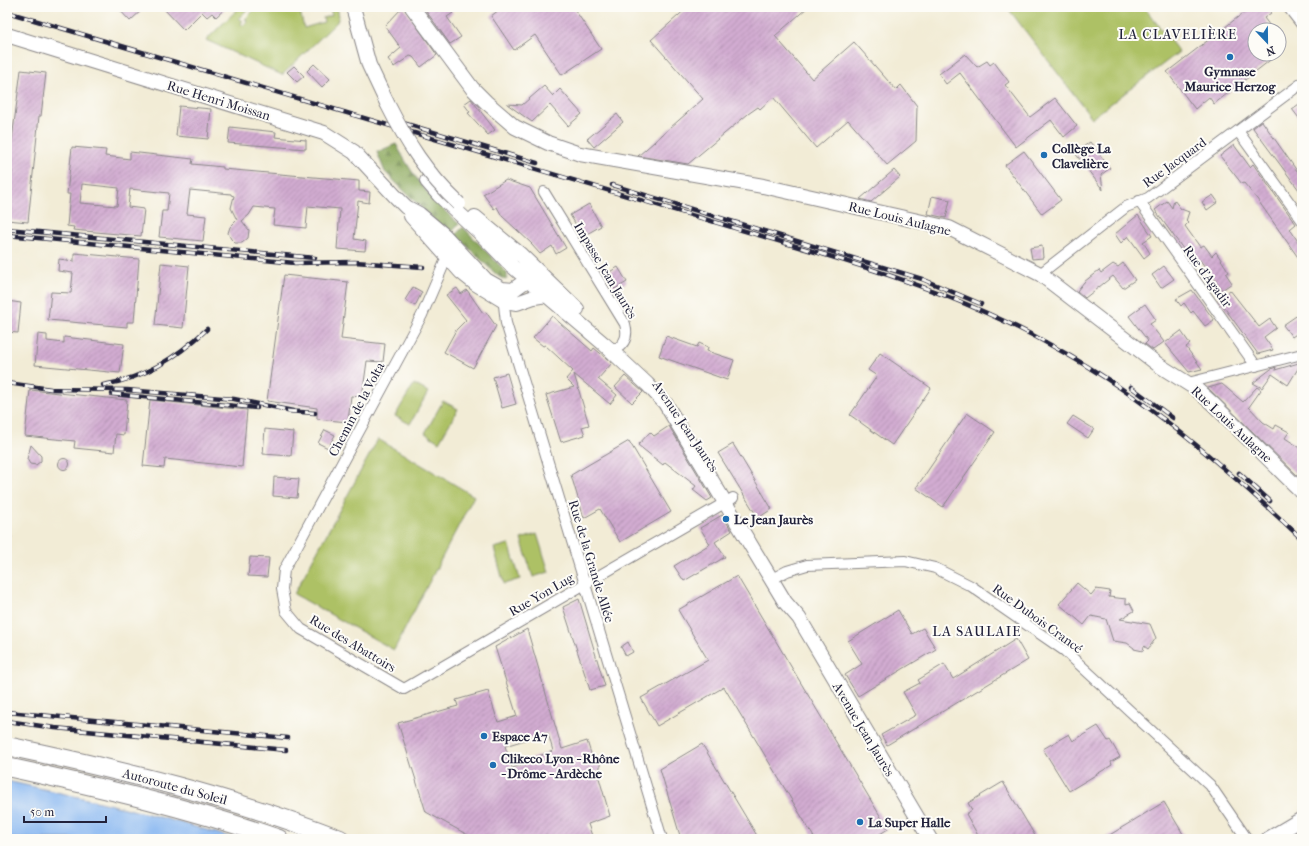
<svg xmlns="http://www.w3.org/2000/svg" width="1309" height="846" font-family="'IM FELL French Canon',serif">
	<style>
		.green { fill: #adc165; stroke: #687250 }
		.forest { fill: url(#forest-firs); stroke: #56644a }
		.water { fill: #86b6f1; stroke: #546c96 }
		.building { fill: url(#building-hatch); fill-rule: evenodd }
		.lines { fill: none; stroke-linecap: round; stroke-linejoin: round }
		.street-casing { stroke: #8a8788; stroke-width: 12 }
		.secondary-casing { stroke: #8a8788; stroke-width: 16 }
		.highway-casing { stroke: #8a8788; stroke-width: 20 }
		.street { stroke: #fff; stroke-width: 10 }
		.secondary { stroke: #fff; stroke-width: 14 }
		.highway { stroke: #fff; stroke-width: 18 }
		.rail-casing { stroke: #22223b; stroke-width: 4.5 }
		.rail { stroke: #fdfcf7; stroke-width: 3; stroke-dasharray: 9; stroke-linecap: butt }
		.secondary-bridge-casing { stroke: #8a8788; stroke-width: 16; stroke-linecap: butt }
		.secondary-bridge { stroke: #fff; stroke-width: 14 }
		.poi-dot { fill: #1f6fb2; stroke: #fdfcf7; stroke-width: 1.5 }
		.labels { text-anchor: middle; stroke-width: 4; stroke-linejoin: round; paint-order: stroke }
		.poi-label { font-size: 13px; font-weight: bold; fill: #22223b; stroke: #fdfcf7; text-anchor: start }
		.street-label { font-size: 13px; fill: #22223b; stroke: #fdfcf7 }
		.neighbourhood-label { font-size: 14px; letter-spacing: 1px; fill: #22223b; stroke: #fdfcf7 }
	</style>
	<defs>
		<pattern id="forest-firs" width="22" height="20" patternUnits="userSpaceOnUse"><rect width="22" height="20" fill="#8aa75a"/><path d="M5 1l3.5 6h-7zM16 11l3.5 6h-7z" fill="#70884c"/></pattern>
		<pattern id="building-hatch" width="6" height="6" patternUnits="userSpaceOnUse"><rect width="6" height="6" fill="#d2acd1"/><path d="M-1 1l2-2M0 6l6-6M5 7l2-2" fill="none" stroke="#aa8cab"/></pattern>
	</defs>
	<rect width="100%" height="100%" fill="#fdfcf7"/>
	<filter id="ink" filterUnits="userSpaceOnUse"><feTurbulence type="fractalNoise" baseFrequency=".025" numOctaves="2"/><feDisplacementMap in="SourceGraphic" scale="8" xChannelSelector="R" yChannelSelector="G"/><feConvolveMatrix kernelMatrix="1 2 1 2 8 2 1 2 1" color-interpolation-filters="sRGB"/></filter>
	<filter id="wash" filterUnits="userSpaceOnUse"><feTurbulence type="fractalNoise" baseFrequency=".012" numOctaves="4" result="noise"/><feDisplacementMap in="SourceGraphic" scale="16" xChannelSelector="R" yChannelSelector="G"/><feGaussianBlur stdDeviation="0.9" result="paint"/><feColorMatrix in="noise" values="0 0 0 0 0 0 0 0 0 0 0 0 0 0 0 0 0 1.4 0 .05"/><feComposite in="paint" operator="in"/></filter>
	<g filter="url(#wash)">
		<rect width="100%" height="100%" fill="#f2ecd6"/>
		<path class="green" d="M240,7H250L239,18L243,21L241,23L243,26L247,21L245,19L257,7H299L304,28L324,22L323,18L332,15L329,7H337L339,16L337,22L282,75L206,40Z
			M1007,7H1144L1179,52L1092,118Z
			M414,384L428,392L410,424L395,416Z
			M443,401L458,409L439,442L425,433Z
			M378,439L474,496L394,650L294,594Z
			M537,534L549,572L533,577L521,539Z
			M509,544L520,579L504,584L494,548Z"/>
		<path class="forest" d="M396,144C415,180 429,197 459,224L452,232L445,227L443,229L385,172L377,152Z
			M463,227L507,273V279L505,280L498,276L455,235Z"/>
		<path class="water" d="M7,781C84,798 160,815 236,839H7Z"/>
		<g id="blocks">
			<path class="building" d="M117,7H145L130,21Z
				M162,7H227L216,17L212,13L207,17L202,12L184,30Z
				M403,7L437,55L421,67L413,57L410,56L394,67L388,59L401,48L385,26Z
				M423,7H449L453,13L447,17L461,37L450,44Z
				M503,7H573L601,49L562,75L535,35L514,50L491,16Z
				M688,7H808L775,36L812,79L854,42L896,90L901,85L917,106L916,141L887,165L848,120L816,148L773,97L760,109L758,107L748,114L688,164L638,156L703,99L651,40Z
				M1251,7H1267L1271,13L1264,18L1273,30H1255V54H1278L1214,104L1209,97L1195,109L1167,72Z
				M965,54L977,67L987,61L990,65L994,62L1009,82L1005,85L1030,117L1055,98L1077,126L1064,137L1051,120L1016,147L960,73L946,84L939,74Z
				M314,64L330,79L322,87L307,71Z
				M294,66L304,76L297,82L287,72Z
				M21,70L46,73L41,116H39L28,222L7,220V194H10L12,171L8,170Z
				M544,86L553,96L560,89L582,114L568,126L550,105L532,122L507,104L522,105Z
				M471,99L495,130L488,135L468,113L470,112L464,104Z
				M1302,102V122L1292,109Z
				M179,106L211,109L208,139L176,136Z
				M617,114L623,122L594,147L587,139Z
				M1262,121L1302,178V194L1253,128Z
				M230,127L276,132L275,137L306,140V149L228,143Z
				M1090,142L1110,168L1101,175L1103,190L1075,153Z
				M1234,145L1250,167L1253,164L1296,224L1290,229L1302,248V263L1257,199L1244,183L1242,184L1220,156Z
				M72,147L106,150L105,156L130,159V152L193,159L192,164L223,167V169L359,181V191L370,192L369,203L358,201L354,239L366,241L365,251L337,249L340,209L308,206L306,228L273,225L275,209L254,207L249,215L242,221L249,230L248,238L242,243H235L231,239L228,233L230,227L237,220L231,208L234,196L231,195V194L190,190L187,214L206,216L203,241L159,237L162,211H167L169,193L130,189L128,207L144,209L141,236L73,230L74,227L67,226L70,194H67ZM82,184L119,188L117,206L80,203Z
				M1024,151L1061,200L1042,214L1005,165Z
				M894,170L900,177L871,202L860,199Z
				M506,180L530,188L566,248L556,254L552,246L540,254L531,244H532L502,216L497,207L494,209L483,194Z
				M1213,195L1218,202L1207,210L1202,202Z
				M932,196L950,200L946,218L928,214Z
				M1174,200L1181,209L1189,212L1186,221L1188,223L1185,226L1200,247L1204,245L1212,256L1216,252L1229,272L1226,274L1232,283L1222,290L1200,260L1194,264L1155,210L1167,201L1172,208Z
				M589,204L601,226L583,236L570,215Z
				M1138,215L1152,236L1143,242L1150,253L1144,258L1128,236L1121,243L1115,234Z
				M1042,246L1043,258L1032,259L1030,248Z
				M74,253L139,259L134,322H127V327L48,320L51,292L71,293L73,273L58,271L59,259L74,261Z
				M161,263L189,266L183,328L155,325Z
				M1123,263L1135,280L1123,288L1113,276L1085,298L1077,291L1084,282L1099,270L1101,273L1113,264L1118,267Z
				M1164,266L1174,279L1161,288L1152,275Z
				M618,267L627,282L615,289L606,274Z
				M284,275L348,282L341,339L385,344L383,362L367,361L362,397L351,396L348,422L317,419V408L267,401Z
				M413,287L422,292L415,306L405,300Z
				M457,288L461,294L467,290L483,313L486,312L496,326L473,368L444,352L456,330L466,320L446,295Z
				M1192,290L1214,320L1205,326L1193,311L1191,313L1184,303L1181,306L1176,299Z
				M1230,290L1259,327L1270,319L1276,328L1264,337L1273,350L1258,354L1218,299Z
				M7,301L21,303L18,333L7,332Z
				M1145,304L1156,320L1150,324L1164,342L1153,350L1145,344L1148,341L1129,316Z
				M1302,312V330L1292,337L1283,325Z
				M552,316L592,351L594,348L612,363L598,379L617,395L610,404L574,374L589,425L582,427L585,435L561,442L546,395L574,387L566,379L573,371L545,345L543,346L533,338Z
				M1181,331L1190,344L1186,347L1202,369L1189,372L1165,343Z
				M38,334L47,335V341L64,343V337L124,344L120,373L35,365Z
				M666,336L697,347L699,343L708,347L707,351L734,360L727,380L659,356Z
				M880,353L931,388L892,445L850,415L877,376L868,370Z
				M1302,362L1288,385L1272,374L1262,388L1253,383L1271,369L1276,367L1275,370Z
				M507,373L516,404L502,408L493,377Z
				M625,376L643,392L632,403L615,387Z
				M1222,384L1243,402L1257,387L1261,390L1249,407L1263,422L1274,429L1276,425L1289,432L1285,438L1302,449V480L1208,388Z
				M30,390L127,400L124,435L116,434L114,452L74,448L75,441L25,436Z
				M150,400L247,410L242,467L165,459L164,468L143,466Z
				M967,413L995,432L943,507L916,488Z
				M1073,416L1094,429L1088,438L1067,424Z
				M669,426L712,498L707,501L693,490L696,486L665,462L663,465L638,445L650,432L654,436Z
				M265,429L293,432L291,456L263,454Z
				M325,430L335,435L328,448L318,443Z
				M629,441L671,512L620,542L600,509L584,518L571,475Z
				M733,444L772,509L758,518L718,453Z
				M31,445L41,456V461L36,465L30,464L27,459Z
				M58.5 464a5.5 5.5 0 1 1 11 0a5.5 5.5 0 1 1-11 0Z
				M274,477L299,479L297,498L273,496Z
				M722,515L732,531L715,542L725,557L684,581L674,566L710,544L700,528Z
				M250,557L269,558L267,577L248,576Z
				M737,576L888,829L872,839H815L724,687L657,726L641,698L708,660L678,610Z
				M1077,583L1091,595L1096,589L1110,591L1109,597L1126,599V604L1130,603L1134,611L1120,619L1150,624L1156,638L1148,649L1144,646L1143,651L1134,649V648L1127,643L1113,641L1106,619L1091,616L1084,625L1059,604Z
				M579,599L605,686L590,690L563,607Z
				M898,610L912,634L923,628L936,649L858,696L845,675L862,664L848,641Z
				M527,629L562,749L587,741L593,760L600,761V771H597L610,816L588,824L593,839H475L426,812L398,723L458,706L456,700L488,691L498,722L517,716L495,647ZM548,733L553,751L530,759L531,762L512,768L505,746Z
				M1016,639L1028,660L887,745L881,735L916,715L903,692L920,683L918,680L944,664L953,679Z
				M628,642L633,652L626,656L621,647Z
				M1098,726L1108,741L1110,740L1120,757L1111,762L1112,765L1069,791L1043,749L1069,734L1073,741Z
				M702,744L759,839H681L660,769Z
				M1003,782L1037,839H980L966,814L972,810L968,803Z
				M1164,802L1186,839H1103Z"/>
		</g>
	</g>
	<g filter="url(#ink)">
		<use href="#blocks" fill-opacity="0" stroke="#8a8788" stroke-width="1"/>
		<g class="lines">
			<defs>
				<path id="street" d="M1288,7L1302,25
					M1238,131L1302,220
					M544,192L625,324C628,335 626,343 616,349L607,346
					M1139,201L1256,366
					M452,254L447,257L422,315L284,570L282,589L286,611L301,629L404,689L733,498
					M1040,274L1126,207L1148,198L1302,83
					M503,296L506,323L662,839
					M1188,383L1302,354
					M772,579L787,571L807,565L905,561L935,568L971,586L1065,651L1210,785L1247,839"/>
				<path id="secondary" d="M353,7L369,65L387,103
					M412,7L472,88L486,102L515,127L548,143L580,154L763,186L949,228L1040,274L1160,366L1195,388L1214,405L1302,492
					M7,35L324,133L354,152L395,196L406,207L419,214L444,235L486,280L502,289L513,290L528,279
					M427,181L439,195L479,232L512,266L604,344L647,384L665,403L785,602L799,618L930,839
					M411,216L461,272L476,284L504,301L517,303L534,297L547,295
					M475,217L521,255L577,309
					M1268,839L1302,819"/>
				<path id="highway" d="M7,746C120,770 232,797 340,839
					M7,767C99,787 190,808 279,839"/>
			</defs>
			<use href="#street" class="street-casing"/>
			<use href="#secondary" class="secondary-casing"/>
			<use href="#highway" class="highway-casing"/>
			<use href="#street" class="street"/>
			<use href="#secondary" class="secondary"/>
			<use href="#highway" class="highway"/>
			<defs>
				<path id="rail" d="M7,12L829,256C908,280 984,307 1056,348C1148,399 1226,468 1302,539
					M403,123L537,163
					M612,185L922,279L981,304
					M7,229L315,258
					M7,235L295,263L355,262L423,267
					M7,383L51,389L127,390L234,399L293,411
					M103,385C145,378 176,358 207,329
					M1131,387L1173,418
					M112,394L257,408
					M287,411L315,413
					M1239,473L1270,501
					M7,537H10
					M7,712L288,738
					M7,721L55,728L286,750"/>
			</defs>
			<use href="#rail" class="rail-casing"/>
			<use href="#rail" class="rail"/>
			<defs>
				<path id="secondary-bridge" d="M387,103C407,143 426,173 459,204"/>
			</defs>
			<use href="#secondary-bridge" class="secondary-bridge-casing"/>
			<use href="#secondary-bridge" class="secondary-bridge"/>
		</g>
	</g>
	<g class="poi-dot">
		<circle cx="1230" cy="57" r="4"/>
		<circle cx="1044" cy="155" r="4"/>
		<circle cx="726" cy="519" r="4"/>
		<circle cx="484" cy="736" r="4"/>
		<circle cx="493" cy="765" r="4"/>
		<circle cx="860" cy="822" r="4"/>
	</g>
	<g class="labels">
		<g class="poi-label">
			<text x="1230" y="76" text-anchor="middle">Gymnase<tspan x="1230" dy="15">Maurice Herzog</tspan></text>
			<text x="1052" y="153">Collège La<tspan x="1052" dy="15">Clavelière</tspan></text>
			<text x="734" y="524">Le Jean Jaurès</text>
			<text x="492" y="741">Espace A7</text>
			<text x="501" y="763">Clikeco Lyon - Rhône<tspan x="501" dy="15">- Drôme - Ardèche</tspan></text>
			<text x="868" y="827">La Super Halle</text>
		</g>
		<g class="street-label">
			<text transform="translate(219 100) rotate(17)" y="5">Rue Henri Moissan</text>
			<text transform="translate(1174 162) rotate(-36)" y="5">Rue Jacquard</text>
			<text transform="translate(900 218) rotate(14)" y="5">Rue Louis Aulagne</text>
			<text transform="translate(606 270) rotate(59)" y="5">Impasse Jean Jaurès</text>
			<text transform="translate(1208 276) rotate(54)" y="5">Rue d'Agadir</text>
			<text transform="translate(356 409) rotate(-62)" y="5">Chemin de la Volta</text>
			<text transform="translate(1232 424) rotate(43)" y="5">Rue Louis Aulagne</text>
			<text transform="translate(686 426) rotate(56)" y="5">Avenue Jean Jaurès</text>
			<text transform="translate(592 561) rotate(73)" y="5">Rue de la Grande Allée</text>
			<text transform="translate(541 594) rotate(-30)" y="5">Rue Yon Lug</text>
			<text transform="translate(1038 618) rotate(36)" y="5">Rue Dubois Crancé</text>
			<text transform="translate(353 643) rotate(31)" y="5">Rue des Abattoirs</text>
			<text transform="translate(864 729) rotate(59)" y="5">Avenue Jean Jaurès</text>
			<text transform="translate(175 786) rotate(15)" y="5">Autoroute du Soleil</text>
		</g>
		<g class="neighbourhood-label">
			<text x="1178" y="39">LA CLAVELIÈRE</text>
			<text x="977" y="636">LA SAULAIE</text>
		</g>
	</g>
	<rect width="1309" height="846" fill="none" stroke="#fdfcf7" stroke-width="24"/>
	<g transform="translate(1267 42) rotate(158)"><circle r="19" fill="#fdfcf7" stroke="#a5a5ac"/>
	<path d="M0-3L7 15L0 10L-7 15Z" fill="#1f6fb2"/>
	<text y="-6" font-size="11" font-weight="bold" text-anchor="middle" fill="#22223b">N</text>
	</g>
	<path d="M24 816v6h82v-6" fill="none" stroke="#22223b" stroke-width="2"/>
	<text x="30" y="816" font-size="12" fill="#22223b" stroke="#fdfcf7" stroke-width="3" paint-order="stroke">50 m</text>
</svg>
